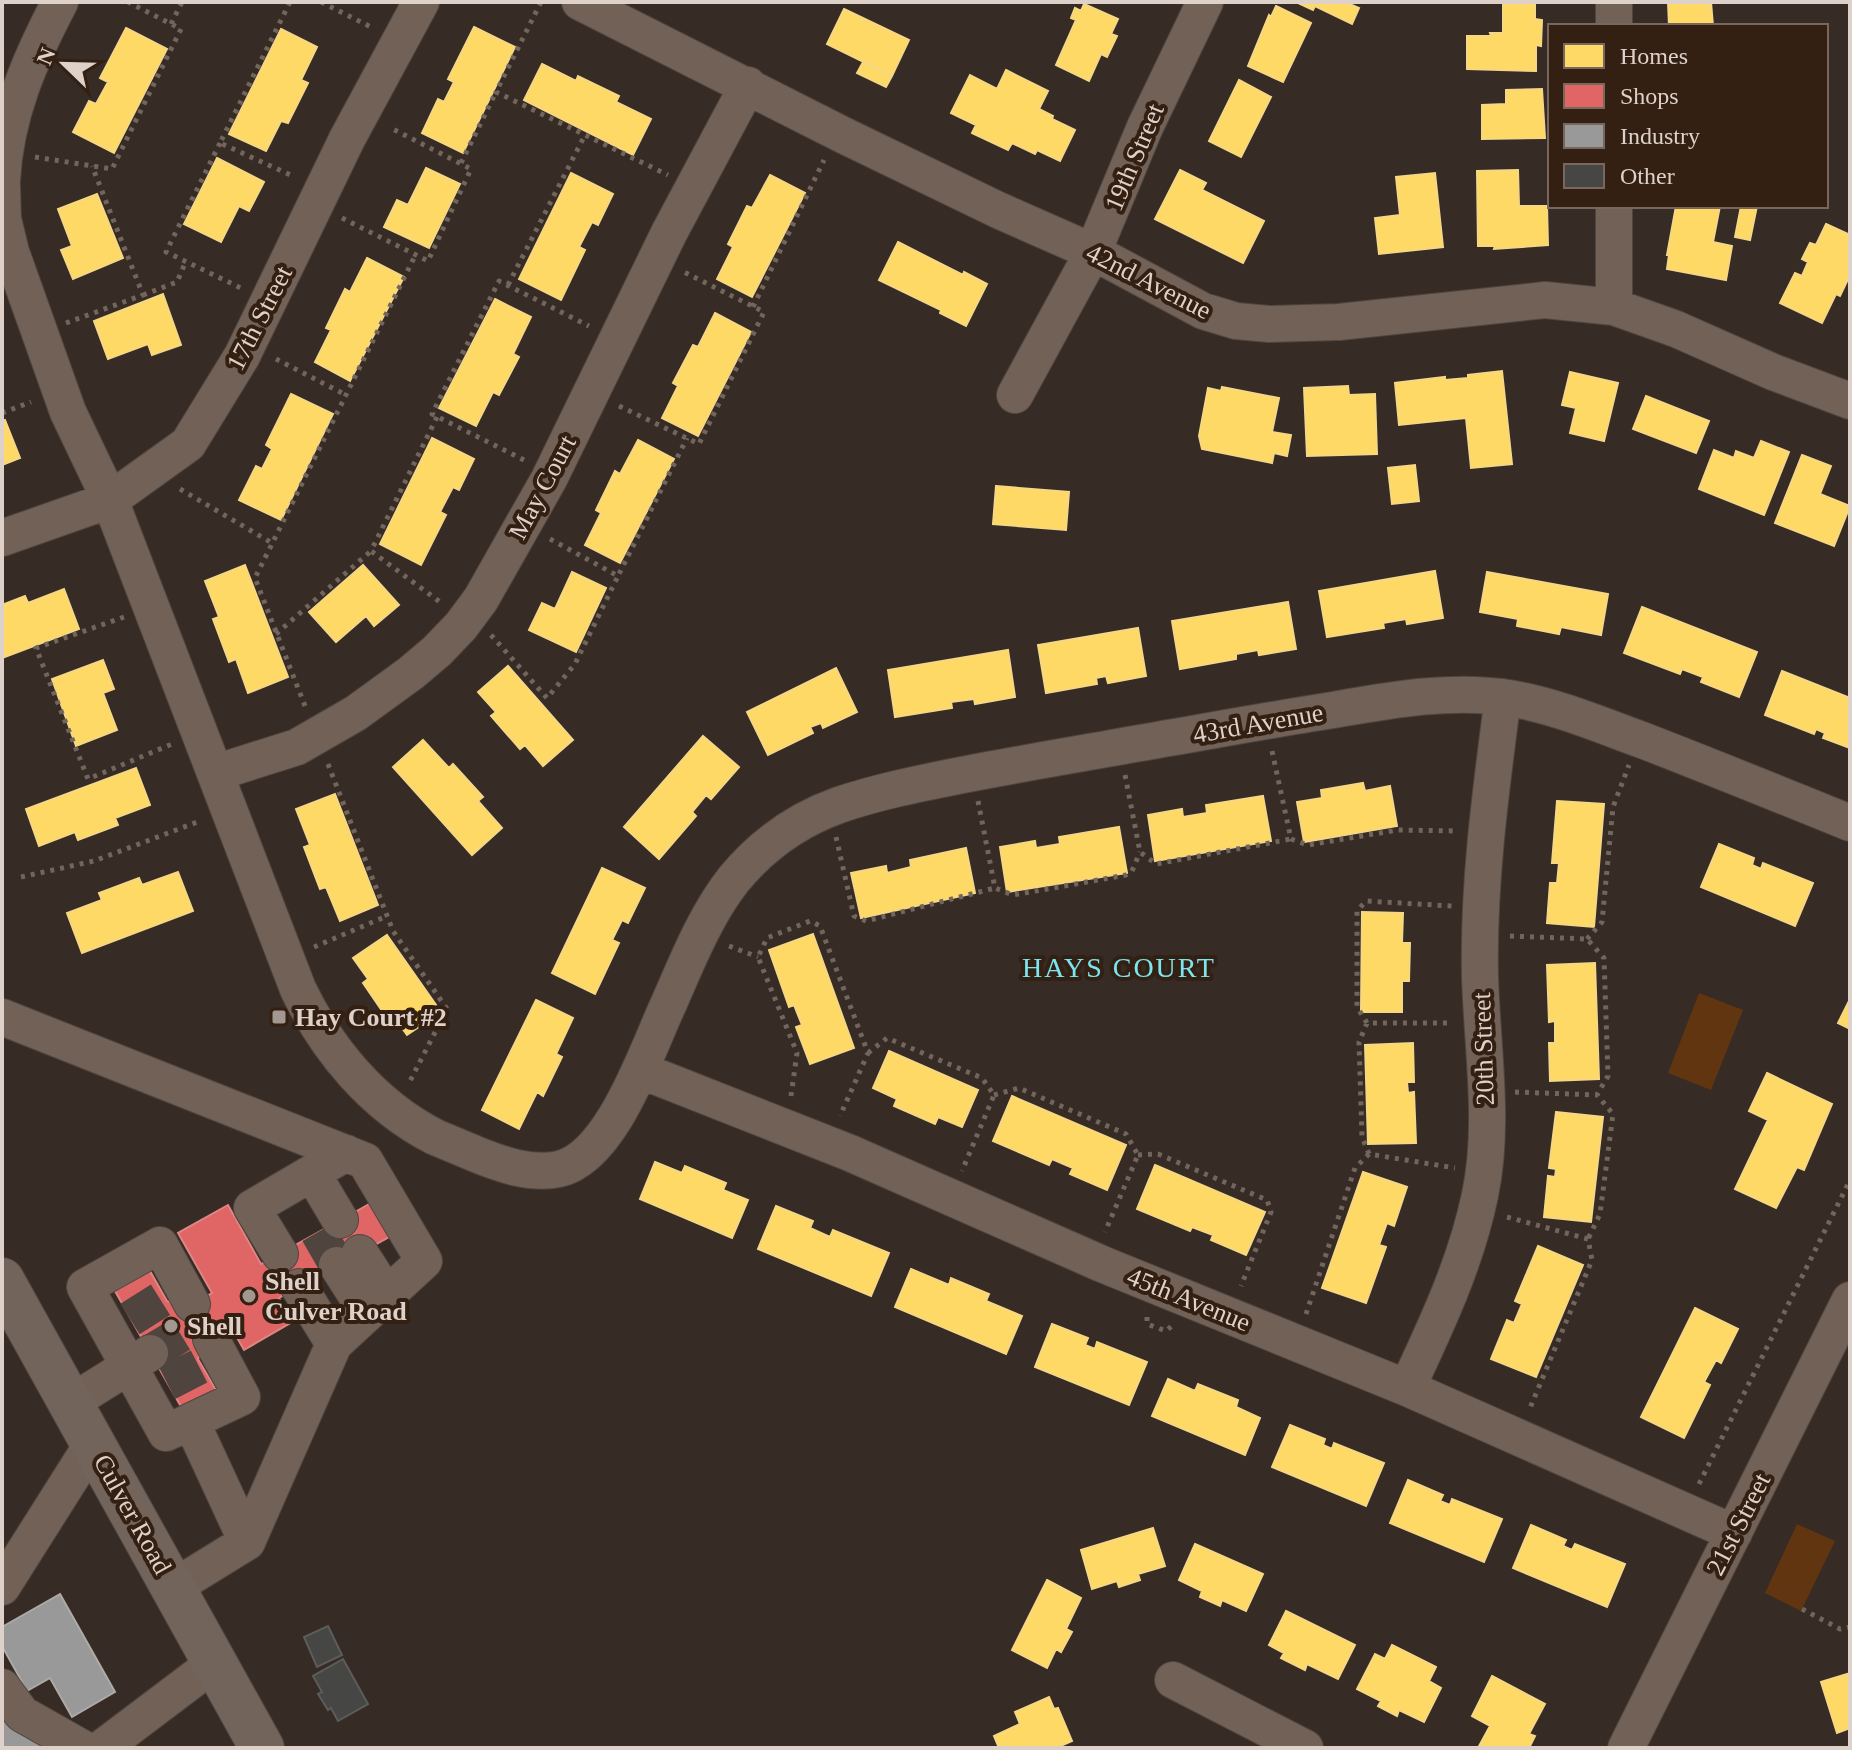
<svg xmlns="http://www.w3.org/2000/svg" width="1852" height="1750" font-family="Georgia,serif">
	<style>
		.green { fill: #623511 }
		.homes { fill: #ffd966; stroke: #f5d784; stroke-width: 2 }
		.shops { fill: #e06666; stroke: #df8684; stroke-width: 2 }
		.industry { fill: #999; stroke: #aeaaa7; stroke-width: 2 }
		.building { fill: #464644; stroke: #5c5d5b; stroke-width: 2 }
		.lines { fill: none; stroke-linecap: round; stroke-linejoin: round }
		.minor-tunnel { stroke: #4f443e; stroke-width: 36; stroke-dasharray: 36 18; stroke-linecap: butt }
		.minor-casing { stroke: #4f4641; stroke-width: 38 }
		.major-casing { stroke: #4f4641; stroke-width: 46 }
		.path { stroke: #72655c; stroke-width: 5; stroke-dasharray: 4 6; stroke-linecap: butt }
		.minor { stroke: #726157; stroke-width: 36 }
		.major { stroke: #72635b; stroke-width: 44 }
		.poi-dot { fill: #a39790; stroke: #332013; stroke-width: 3 }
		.labels { text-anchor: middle; stroke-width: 8; stroke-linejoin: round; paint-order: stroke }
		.street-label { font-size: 26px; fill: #ded1c9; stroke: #332013 }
		.poi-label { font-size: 26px; font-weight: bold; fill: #ded1c9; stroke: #332013; text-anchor: start }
		.neighbourhood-label { font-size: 28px; letter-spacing: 2px; fill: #7be6f0; stroke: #332013 }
	</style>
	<rect width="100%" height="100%" fill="#362b25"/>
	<path class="green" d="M1699,993L1743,1010L1711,1090L1668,1073Z
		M1797,1524L1835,1541L1801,1611L1765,1593Z"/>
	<path class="homes" d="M1296,2H1345L1359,8L1352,24L1315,6L1313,10Z
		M1668,2H1711L1713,26H1669Z
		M1503,3H1535V19L1542,20L1541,46L1536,45V71L1467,69V36H1491L1490,33H1503Z
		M1084,4L1118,19L1111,34L1117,36L1107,57L1101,54L1089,81L1056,65L1076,20L1071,18L1075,8L1081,11Z
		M1276,6L1311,23L1283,82L1248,66L1269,15L1271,17Z
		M844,9L909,40L892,76L827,44Z
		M474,27L515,47L463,153L422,133L438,99L444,102L454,82L448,79Z
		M126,28L167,49L114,153L73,132L89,101L96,104L108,82L100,78Z
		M281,29L317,47L301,80L308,83L288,123L281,121L266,151L229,134Z
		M863,62L892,76L886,87L857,73Z
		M542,64L576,81L578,76L619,96L616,102L651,119L633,155L524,100Z
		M1006,70L1048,91L1039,109L1053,116L1052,119L1075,130L1060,161L1037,150L1035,154L1012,143L1008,150L972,133L976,125L951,113L970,75L997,89Z
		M1239,80L1271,97L1241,157L1209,141Z
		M1542,89L1545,138L1482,139V105L1506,104V90Z
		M217,158L264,182L249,211L239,206L221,242L184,224Z
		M426,168L460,184L429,248L384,227L397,200L408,205Z
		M1180,170L1206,183L1202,190L1264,221L1243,263L1155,219Z
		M1518,170L1519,206H1547L1548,245L1494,249L1495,246H1478L1477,171Z
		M571,173L613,194L598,225L592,222L579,247L585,250L561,300L519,279Z
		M1435,173L1443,247L1379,254L1375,218L1400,215L1396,177Z
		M770,175L805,193L752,297L717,279L733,247L728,244L747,206L752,208Z
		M97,194L123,258L73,279L61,250L72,246L58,209Z
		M1676,206H1720L1713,242L1732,246L1726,280L1667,269L1669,255H1667Z
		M1741,206H1757L1750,240L1735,237Z
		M1826,224L1850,235V275L1840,296L1836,294L1822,323L1780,303L1795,273L1802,276L1808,262L1802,259L1810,243L1816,245Z
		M898,242L963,275L964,272L987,284L966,326L940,313L941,310L879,280Z
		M367,258L404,277L350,381L315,362L331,330L326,328L345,289L350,292Z
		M163,294L181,345L152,355L148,344L108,359L94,321Z
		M495,299L531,317L513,354L519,357L499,395L493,392L476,426L439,408Z
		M715,313L751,332L698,436L662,418L678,386L673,383L693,345L698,347Z
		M1502,371L1512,464L1471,468L1466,418L1399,425L1395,383L1445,377V380L1468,378V375Z
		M1570,372L1618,383L1604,441L1570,433L1576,408L1562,405Z
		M1348,386L1349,395L1375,394L1377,454L1307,456L1304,388Z
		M1222,387L1279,398L1272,432L1291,435L1287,456L1274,453L1272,463L1202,449L1199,436L1208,388L1221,391Z
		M291,394L333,414L281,520L239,500L256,466L262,469L272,449L266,445Z
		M1646,396L1709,421L1696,453L1633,429Z
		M5,420L20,458L2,465V421Z
		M432,438L474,459L459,490L453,487L440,512L446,515L421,565L380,544Z
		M638,440L674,459L620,563L585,545L601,513L596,510L615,471L620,474Z
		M1761,441L1789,452L1764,515L1699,489L1714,450L1734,458L1736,451L1754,458Z
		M1802,455L1831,466L1820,494L1850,506L1834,546L1775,523Z
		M1415,465L1419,501L1392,504L1388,468Z
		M996,486L1069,492L1066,530L993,524Z
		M245,565L288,677L248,693L236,659L229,662L213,619L219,617L205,581Z
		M363,565L399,605L374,626L366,616L336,642L309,612Z
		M1435,571L1443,618L1407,624L1406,619L1383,623L1384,628L1327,637L1319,591Z
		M572,572L606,588L576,652L529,630L542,603L555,609Z
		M1487,572L1608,594L1601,635L1561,627L1559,634L1517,626L1518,619L1480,612Z
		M64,589L79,629L2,658V605L25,596L28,603Z
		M1288,602L1296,649L1259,655L1258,650L1236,654V659L1180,669L1172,621Z
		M1642,607L1757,652L1739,697L1701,682L1703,677L1682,669L1680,674L1624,653Z
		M1138,628L1146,676L1108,683L1106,676L1096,678L1097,684L1046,693L1038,645Z
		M1008,650L1015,697L975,704L974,699L951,702L952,708L895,717L888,670Z
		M103,660L114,689L103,693L117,730L76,746L52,679Z
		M508,666L573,740L543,766L525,745L520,749L491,716L496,712L478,692Z
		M836,668L857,712L823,728L821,723L810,727L813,733L768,755L747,712Z
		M1782,671L1850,698V748L1823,738L1825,733L1816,729L1814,734L1765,715Z
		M703,736L739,767L711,799L706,795L692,812L696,816L659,859L624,827Z
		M423,740L449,768L453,764L483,797L478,801L502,828L472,855L393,767Z
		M136,768L150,805L115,818L118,825L78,840L75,832L39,846L26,809Z
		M1363,783L1365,791L1390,786L1397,826L1304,842L1297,802L1322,798L1321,790Z
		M335,794L378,905L340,921L326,887L320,889L304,847L310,845L296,809Z
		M1263,796L1271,841L1155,861L1148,815L1182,809L1183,817L1207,813L1206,805Z
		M1557,801L1604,804L1594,927L1547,923L1550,883H1557L1559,863H1552Z
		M1119,827L1127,873L1007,892L1000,847L1035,841L1036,848L1060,844L1059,837Z
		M1719,844L1754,858L1752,865L1761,869L1763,863L1813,883L1795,926L1701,887Z
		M966,848L975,893L861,918L851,873L886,866L887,873L911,867L910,860Z
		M602,868L645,888L628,923L622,920L612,940L619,943L595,994L552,973Z
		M178,872L193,911L82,953L67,913L102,900L99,893L139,878L142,885Z
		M1362,912L1403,913L1402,943H1410L1409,981H1402V1012H1361Z
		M813,934L854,1048L810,1064L796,1027L802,1025L794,1005L789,1007L769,950Z
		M387,935L441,1012L407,1035L394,1017L389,1021L363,983L368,979L353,958Z
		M1595,963L1599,1079L1550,1081L1549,1043H1555V1021L1549,1022L1547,965Z
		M1850,999V1029L1838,1023Z
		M536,1000L573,1018L556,1054L562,1057L543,1096L537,1092L519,1129L482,1110Z
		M1413,1043L1414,1082H1407L1408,1093L1414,1092L1416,1143L1368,1144L1365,1045Z
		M889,1051L978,1090L962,1127L938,1117L935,1124L894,1106L897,1099L873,1088Z
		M1767,1073L1832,1104L1804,1170L1797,1167L1776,1208L1735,1189L1768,1120L1749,1111Z
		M1012,1096L1126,1145L1107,1190L1070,1174L1073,1168L1052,1159L1049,1165L993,1141Z
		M1556,1112L1603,1117L1591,1222L1544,1217L1548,1176L1555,1177L1556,1169L1549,1168Z
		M655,1162L682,1173L685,1166L726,1183L723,1190L748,1200L732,1238L640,1199Z
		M1155,1165L1265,1212L1246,1255L1211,1240L1213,1235L1192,1227L1190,1231L1137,1209Z
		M1363,1172L1407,1187L1394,1226L1387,1223L1379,1245L1386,1247L1366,1303L1322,1288Z
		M776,1206L813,1221L810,1228L830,1237L833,1230L889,1253L871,1296L758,1249Z
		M1538,1246L1583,1265L1536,1377L1491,1359L1507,1320L1514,1323L1522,1304L1515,1301Z
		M911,1269L949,1285L951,1278L989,1294L986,1301L1022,1316L1006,1354L895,1307Z
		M1695,1308L1738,1329L1721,1363L1716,1360L1704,1382L1710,1385L1684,1438L1641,1417Z
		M1052,1324L1088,1338L1085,1345L1095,1349L1097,1342L1147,1362L1129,1405L1035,1367Z
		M1168,1379L1195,1391L1198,1384L1238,1400L1236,1407L1260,1418L1245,1455L1152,1416Z
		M1290,1425L1325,1439L1323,1445L1332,1449L1334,1443L1384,1463L1366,1506L1272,1467Z
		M1408,1480L1443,1495L1440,1501L1450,1505L1452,1499L1502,1519L1484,1562L1390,1523Z
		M1531,1525L1566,1540L1563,1546L1572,1550L1575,1544L1625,1564L1607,1607L1513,1568Z
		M1153,1528L1165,1566L1138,1574L1140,1580L1119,1587L1117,1581L1092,1589L1081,1550Z
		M1195,1544L1263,1574L1246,1611L1222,1600L1220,1606L1200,1597L1202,1591L1179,1580Z
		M1047,1580L1081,1598L1066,1629L1072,1632L1061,1652L1056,1649L1047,1668L1012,1650Z
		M1286,1611L1355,1645L1338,1679L1307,1664L1305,1670L1281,1658L1284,1653L1269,1645Z
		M1392,1645L1436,1667L1429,1681L1441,1688L1424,1722L1399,1710L1397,1716L1378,1706L1381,1701L1357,1689L1375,1654L1385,1659Z
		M1850,1673V1728L1837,1733L1821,1682Z
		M1492,1676L1545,1704L1529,1734L1535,1736L1529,1748H1478L1490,1726L1472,1716Z
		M1049,1697L1054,1709L1058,1708L1072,1741L1056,1748H999L994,1736L1020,1724L1015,1712Z"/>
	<path class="shops" d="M371,1203L389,1237L279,1298L292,1322L244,1350L231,1327L206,1341L198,1359L216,1390L183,1410L115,1291L150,1271L167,1301L185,1308L212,1293L178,1233L228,1205L261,1264Z"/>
	<path class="industry" d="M60,1594L115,1692L72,1717L50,1678L27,1691L2,1646V1627Z
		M2,1717L42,1743L39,1748H2Z"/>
	<path class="building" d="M328,1626L342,1655L317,1667L304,1637Z
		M343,1659L368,1704L338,1721L331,1708L328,1710L318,1694L322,1692L313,1676Z"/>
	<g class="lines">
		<path class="minor-tunnel" d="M318,1232L337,1265
			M130,1319L165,1297
			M150,1353L201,1322
			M167,1383L202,1365"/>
		<defs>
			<path id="minor" d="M580,2L843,135L998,210L1093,252L1203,311L1236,321L1269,324L1339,322L1545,300L1614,307L1676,329L1773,372L1850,401
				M1614,2V26
				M2,181C5,116 30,59 60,2
				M2,186L3,219L11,252L68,412L110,500L298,989C327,1050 374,1106 435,1137C449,1143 464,1149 478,1155C503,1165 532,1175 559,1169C613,1157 648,1047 669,1003C687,962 706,914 734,879C762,845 797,820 839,805C877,792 917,784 957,776C1018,764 1079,754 1140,743C1205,732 1269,720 1333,710C1391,700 1450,689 1509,698C1556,706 1598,724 1642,740C1712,767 1781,795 1850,823
				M1614,206V307
				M1015,395L1093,252L1145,127L1205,2
				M2,538L110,500L188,444L242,356L347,139L421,2
				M215,773L297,747L356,713L411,673L437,651L461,626L481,599L549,479L669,233L748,85
				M2,1017L365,1161L424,1261L334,1344L247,1542L174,1587
				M642,1071L850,1153L1102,1264L1407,1388L1734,1533
				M312,1173L340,1220
				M360,1253L387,1295
				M280,1254L252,1208L346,1153
				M337,1265L367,1312
				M299,1287L334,1344
				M192,1304L160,1245L85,1287L166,1433L242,1397L211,1339
				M1407,1388C1436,1326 1466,1263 1480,1195C1495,1124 1482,1048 1480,976C1478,883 1491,789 1503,697
				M70,1403L150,1353
				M191,1421L247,1542
				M2,1587L93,1443
				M1173,1680L1305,1748
				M2,1687L22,1714L82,1748
				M102,1748L216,1662
				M1626,1748L1850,1300"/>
			<path id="major" d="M2,1280L262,1748"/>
		</defs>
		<use href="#minor" class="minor-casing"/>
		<use href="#major" class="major-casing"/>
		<path class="path" d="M290,2L220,143L295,177
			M321,2L371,27
			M541,2L496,92L668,175
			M171,24L182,2
			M220,143L166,252L243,289
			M35,157L112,169L181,29L128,2
			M461,163L496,92
			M342,218L428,261L471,169L389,127
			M508,285L585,135
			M143,295L177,282L186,261
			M753,307L824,160
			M66,323L143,295L92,166
			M276,359L346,395
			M619,406L699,444L764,312L684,272
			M2,413L31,402
			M437,417L371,551L440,602
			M524,460L432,414L499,281L589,326
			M180,489L272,543
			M550,539L618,576L687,438
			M124,617L36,648L88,779L172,744
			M276,634L371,551
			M491,635L547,698L575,664L618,576
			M305,706L255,578L416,254
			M1272,751L1291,839L1308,845L1398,830L1456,831
			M328,764L393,931L447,1009L409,1083
			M1125,775L1140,852L1156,864L1291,839
			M978,801L995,888L1013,895L1126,875L1132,871L1140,852
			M836,837L854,916L866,921L995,888
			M21,877L94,861L200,821
			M1510,936L1587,939L1604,958L1608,1076L1597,1095
			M1587,939L1602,922L1613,807L1629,765
			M729,946L758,957
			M314,947L387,916
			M1367,1023L1357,1007V911L1366,901L1452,906
			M868,1053L887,1038L982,1078L994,1095L962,1171
			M1515,1092L1597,1095L1613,1114L1600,1214L1588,1239
			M994,1095L1019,1088L1126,1134L1138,1155L1105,1232
			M791,1096L797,1053L758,957L767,938L810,921L820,926L868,1053L840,1116
			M1369,1154L1362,1137L1359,1042L1367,1023H1453
			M1138,1155L1158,1154L1267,1200L1271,1212L1241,1286
			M1507,1217L1588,1239L1592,1260L1530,1408
			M1306,1314L1355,1168L1369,1154L1455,1168
			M1147,1317V1324L1166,1331L1174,1324
			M1699,1484L1850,1180
			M1802,1609L1840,1629L1850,1627"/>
		<use href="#minor" class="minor"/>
		<use href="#major" class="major"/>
	</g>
	<g class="poi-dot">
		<rect x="271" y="1009" width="16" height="16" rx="4"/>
		<circle cx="249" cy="1296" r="8"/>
		<circle cx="171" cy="1326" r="8"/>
	</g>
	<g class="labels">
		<g class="street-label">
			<text transform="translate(1134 157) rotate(-67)" y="9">19th Street</text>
			<text transform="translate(1149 281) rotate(27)" y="9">42nd Avenue</text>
			<text transform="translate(259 318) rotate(-63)" y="9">17th Street</text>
			<text transform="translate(542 487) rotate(-62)" y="9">May Court</text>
			<text transform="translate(1258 723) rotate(-10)" y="9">43rd Avenue</text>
			<text transform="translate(1483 1049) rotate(-92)" y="9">20th Street</text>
			<text transform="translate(1189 1299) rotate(22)" y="9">45th Avenue</text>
			<text transform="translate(133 1514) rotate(61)" y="9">Culver Road</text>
			<text transform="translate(1738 1524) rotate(-63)" y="9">21st Street</text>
		</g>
		<g class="poi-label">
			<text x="295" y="1026">Hay Court #2</text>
			<text x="265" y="1290">Shell<tspan x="265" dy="30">Culver Road</tspan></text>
			<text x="187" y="1335">Shell</text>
		</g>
		<g class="neighbourhood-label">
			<text x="1119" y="977">HAYS COURT</text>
		</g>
	</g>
	<rect width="1852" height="1750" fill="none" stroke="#ded1c9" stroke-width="8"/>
	<rect x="1548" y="24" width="280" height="184" fill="#332013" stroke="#77675c" stroke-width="2"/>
	<rect x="1564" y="44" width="40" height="24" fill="#ffd966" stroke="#77675c" stroke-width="2"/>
	<text x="1620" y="64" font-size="24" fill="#ded1c9">Homes</text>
	<rect x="1564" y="84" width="40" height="24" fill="#e06666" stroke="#77675c" stroke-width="2"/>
	<text x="1620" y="104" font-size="24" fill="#ded1c9">Shops</text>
	<rect x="1564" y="124" width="40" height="24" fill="#999999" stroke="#77675c" stroke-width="2"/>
	<text x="1620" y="144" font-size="24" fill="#ded1c9">Industry</text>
	<rect x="1564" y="164" width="40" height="24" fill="#464644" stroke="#77675c" stroke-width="2"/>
	<text x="1620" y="184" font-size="24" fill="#ded1c9">Other</text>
	<g transform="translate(64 64) rotate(293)" stroke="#332013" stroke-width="6" paint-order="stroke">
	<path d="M0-6L14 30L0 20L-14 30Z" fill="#ded1c9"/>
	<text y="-12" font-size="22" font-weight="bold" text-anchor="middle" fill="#ded1c9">N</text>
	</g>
</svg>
